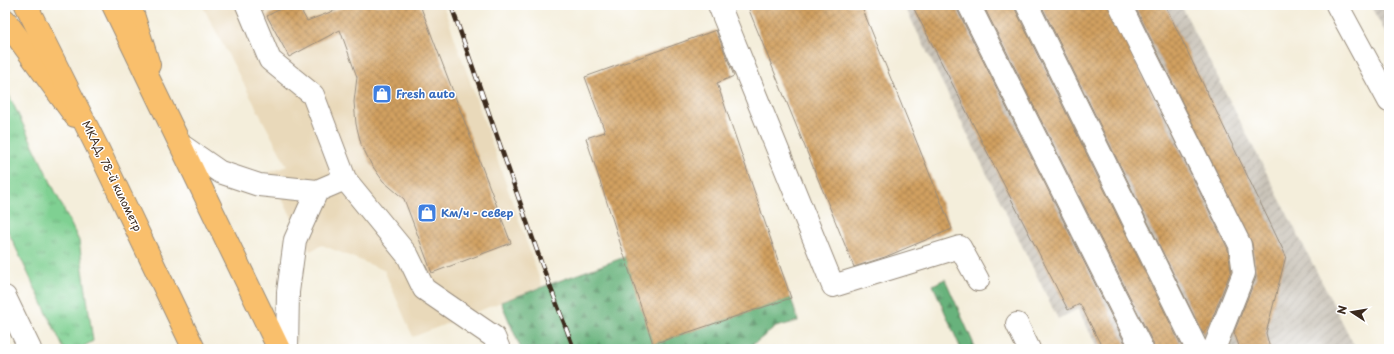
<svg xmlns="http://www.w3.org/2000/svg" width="1394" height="354" font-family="'Playpen Sans',sans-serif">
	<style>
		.built { fill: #e9d9ba }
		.industrial { fill: url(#industrial-furrows) }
		.grass { fill: url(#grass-tufts); stroke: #5d7d58 }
		.forest { fill: url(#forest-firs); stroke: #516e4d }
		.building { fill: url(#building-cross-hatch) }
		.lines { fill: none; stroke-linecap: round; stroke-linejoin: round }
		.minor-casing { stroke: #988c7c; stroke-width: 24 }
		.major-casing { stroke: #988c7c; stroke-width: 24 }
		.highway-casing { stroke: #988c7c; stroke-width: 24 }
		.minor { stroke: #fff; stroke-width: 22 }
		.major { stroke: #f9bf6c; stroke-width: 22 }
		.highway { stroke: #f9bf6c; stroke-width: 22 }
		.rail-casing { stroke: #3b2a1e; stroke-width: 4.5 }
		.rail { stroke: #fff; stroke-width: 3; stroke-dasharray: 9; stroke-linecap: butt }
		.labels { text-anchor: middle; stroke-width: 3; stroke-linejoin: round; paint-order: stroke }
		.shop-label { font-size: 11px; font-weight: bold; fill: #366cbe; stroke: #fff; text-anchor: start }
		.street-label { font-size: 11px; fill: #3b2a1e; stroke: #fff }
	</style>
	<defs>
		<pattern id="industrial-furrows" width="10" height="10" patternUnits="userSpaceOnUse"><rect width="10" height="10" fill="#c9c3b8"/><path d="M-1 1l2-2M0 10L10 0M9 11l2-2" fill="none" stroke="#a49f95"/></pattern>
		<pattern id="grass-tufts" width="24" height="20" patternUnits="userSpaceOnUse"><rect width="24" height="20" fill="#7fd092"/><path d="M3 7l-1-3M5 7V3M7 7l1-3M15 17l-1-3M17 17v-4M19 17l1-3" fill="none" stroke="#69a977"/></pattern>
		<pattern id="forest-firs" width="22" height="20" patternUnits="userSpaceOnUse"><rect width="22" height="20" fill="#67b27c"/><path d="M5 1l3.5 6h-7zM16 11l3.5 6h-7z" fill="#569165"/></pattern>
		<pattern id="building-cross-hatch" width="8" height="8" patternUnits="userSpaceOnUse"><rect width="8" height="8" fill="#d1a061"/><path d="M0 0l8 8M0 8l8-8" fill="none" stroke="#ab834f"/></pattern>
	</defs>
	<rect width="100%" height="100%" fill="#fff"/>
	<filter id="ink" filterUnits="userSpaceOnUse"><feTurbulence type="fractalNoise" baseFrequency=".025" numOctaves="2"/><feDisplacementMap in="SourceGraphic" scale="8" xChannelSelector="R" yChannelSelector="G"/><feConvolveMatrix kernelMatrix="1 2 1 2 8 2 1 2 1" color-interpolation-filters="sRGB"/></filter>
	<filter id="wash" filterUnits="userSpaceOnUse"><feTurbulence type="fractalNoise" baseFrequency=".012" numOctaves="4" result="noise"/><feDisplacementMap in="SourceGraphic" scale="16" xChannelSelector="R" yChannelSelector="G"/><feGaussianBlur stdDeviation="0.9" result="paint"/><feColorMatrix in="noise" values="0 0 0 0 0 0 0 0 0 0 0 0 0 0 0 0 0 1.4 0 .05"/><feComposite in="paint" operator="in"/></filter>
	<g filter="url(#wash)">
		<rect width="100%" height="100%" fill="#f4eedb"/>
		<path class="built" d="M202,5H443L542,286L413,337L384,270L322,245L310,251L268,173L287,166Z"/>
		<path class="industrial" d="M904,5H1181L1356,349H1098L1078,309L1058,319Z
			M1370,5H1389V39Z"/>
		<path class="grass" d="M5,87L79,241L93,341L79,349H64L5,225Z"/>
		<path class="forest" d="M625,257L653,344L791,298L798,321L776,327L747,349H521L501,302Z
			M945,279L976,349H961L933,285Z"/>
		<g id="blocks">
			<path class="building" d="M288,5H298L307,21L349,5H420L511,243L432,273L404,199L383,181L371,164L361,144L356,124L354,102L357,77L340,30L289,57L267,16Z
				M761,5H861L952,229L885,257L854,267L749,10Z
				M912,5H957L958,11L1128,349H1103L1080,304L1068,310Z
				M983,5H1015L1016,11L1183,349H1154L1153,343Z
				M1041,5H1108L1228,249L1231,271L1211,322L1203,334Z
				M1134,5H1165L1286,256L1266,333L1270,349H1240L1234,332L1256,277L1252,243Z
				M716,30L734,76L717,83L791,298L653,344L586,138L605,132L585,77Z"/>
		</g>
	</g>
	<g filter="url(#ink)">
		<use href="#blocks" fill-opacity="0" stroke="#988c7c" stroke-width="1"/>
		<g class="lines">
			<defs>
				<path id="minor" d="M247,5L270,60L313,95L345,179L408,256L424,289L494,337L499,349
					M719,5L833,286L960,247L978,280
					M969,5L1142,349
					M1027,5L1197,349
					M1120,5L1240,245L1244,273L1214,349
					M1337,5L1389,101
					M184,147L220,172L259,185L317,191L345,179
					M5,297L30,349
					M1017,324L1029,349
					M287,349L288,292L295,240L317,191"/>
				<path id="major" d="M130,5L149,65
					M5,20L75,116"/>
				<path id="highway" d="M26,5L99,151L194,349
					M113,5L279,349"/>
			</defs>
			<use href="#minor" class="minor-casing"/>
			<use href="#major" class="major-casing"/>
			<use href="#highway" class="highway-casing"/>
			<use href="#minor" class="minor"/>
			<use href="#major" class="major"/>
			<use href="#highway" class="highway"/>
			<defs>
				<path id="rail" d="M451,5L542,265L574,349"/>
			</defs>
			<use href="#rail" class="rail-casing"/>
			<use href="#rail" class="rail"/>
		</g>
	</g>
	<defs>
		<symbol id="shop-square" viewBox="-11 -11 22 22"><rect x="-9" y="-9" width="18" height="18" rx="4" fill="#3f7fe0" stroke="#fff"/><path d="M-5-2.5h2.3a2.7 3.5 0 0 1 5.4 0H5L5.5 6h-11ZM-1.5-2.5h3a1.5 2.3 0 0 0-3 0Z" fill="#fff"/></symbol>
	</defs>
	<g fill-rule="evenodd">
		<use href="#shop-square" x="371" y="83" width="22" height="22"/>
		<use href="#shop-square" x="416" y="202" width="22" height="22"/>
	</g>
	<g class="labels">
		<g class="shop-label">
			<text x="396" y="98">Fresh auto</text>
			<text x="441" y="217">Км/ч - север</text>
		</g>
		<g class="street-label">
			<text transform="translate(112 176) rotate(64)" y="4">МКАД, 78-й километр</text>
		</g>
	</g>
	<rect width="1394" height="354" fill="none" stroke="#fff" stroke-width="20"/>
	<g transform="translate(1352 312) rotate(282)" stroke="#ffffff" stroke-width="3" paint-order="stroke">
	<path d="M0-3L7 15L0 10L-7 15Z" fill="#3b2a1e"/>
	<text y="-6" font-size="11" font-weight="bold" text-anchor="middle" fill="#3b2a1e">N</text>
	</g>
</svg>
